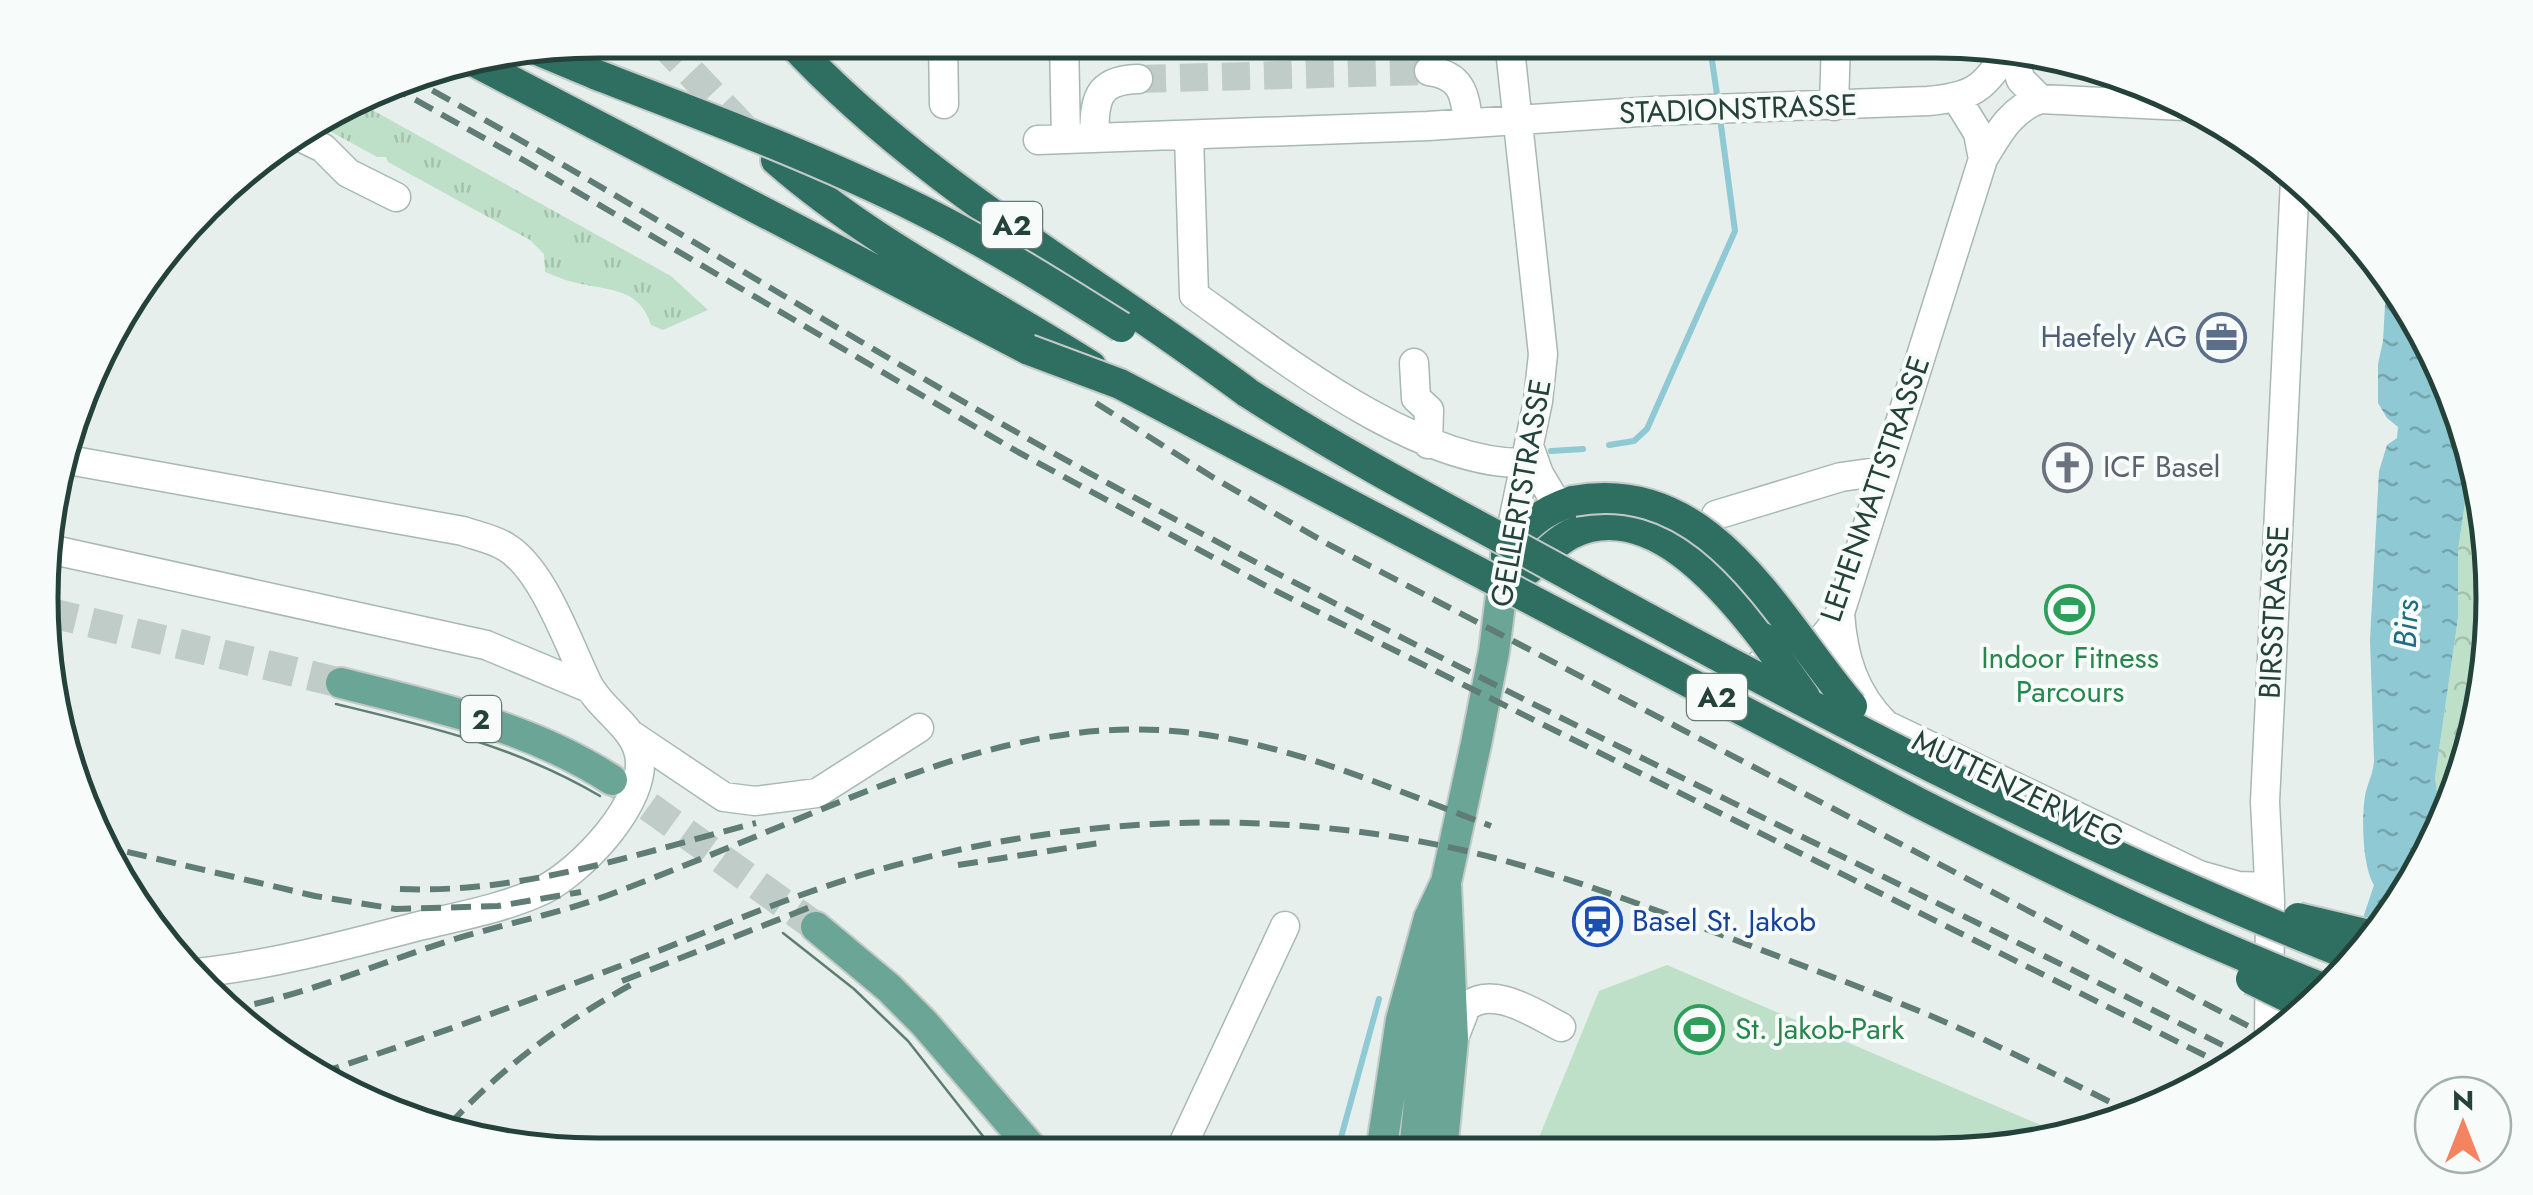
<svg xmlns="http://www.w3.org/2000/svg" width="2533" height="1195" font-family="Jost,sans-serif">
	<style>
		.grass { fill: url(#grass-tufts) }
		.forest { fill: url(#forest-crowns) }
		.pitch { fill: #bfe0c8 }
		.water { fill: url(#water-ripples) }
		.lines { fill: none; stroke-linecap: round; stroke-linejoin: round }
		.stream { stroke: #8ec9d4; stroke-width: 6 }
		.minor-tunnel { stroke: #bfccc8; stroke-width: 28; stroke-dasharray: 28 14; stroke-linecap: butt }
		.major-tunnel { stroke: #bfccc8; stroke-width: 30; stroke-dasharray: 30 15; stroke-linecap: butt }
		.highway-tunnel { stroke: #bfccc8; stroke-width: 30; stroke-dasharray: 30 15; stroke-linecap: butt }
		.minor-casing { stroke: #a8b8b2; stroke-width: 31 }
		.major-casing { stroke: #c2cac8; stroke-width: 34 }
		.highway-casing { stroke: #c2cac8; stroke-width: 34 }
		.minor { stroke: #fff; stroke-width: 28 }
		.major { stroke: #6aa596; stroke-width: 30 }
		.highway { stroke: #2f6f62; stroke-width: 30 }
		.tram { stroke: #5f7d75; stroke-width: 2.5 }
		.rail { stroke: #5f7d75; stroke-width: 6; stroke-dasharray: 20 10; stroke-linecap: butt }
		.highway-bridge-casing { stroke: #c2cac8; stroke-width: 34; stroke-linecap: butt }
		.highway-bridge { stroke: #2f6f62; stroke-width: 30 }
		.labels { text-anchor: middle; stroke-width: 8; stroke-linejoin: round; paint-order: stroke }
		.shield { fill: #f7fbf9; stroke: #637a73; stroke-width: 2.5 }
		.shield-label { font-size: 28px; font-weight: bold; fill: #24423a }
		.street-label { font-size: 30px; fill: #24423a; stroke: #f7fbf9 }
		.service-label { font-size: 30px; fill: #4e5e75; stroke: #f7fbf9; text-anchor: end }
		.worship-label { font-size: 30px; fill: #5b616d; stroke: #f7fbf9; text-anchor: start }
		.leisure-label { font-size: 30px; fill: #27864d; stroke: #f7fbf9 }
		.transit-label { font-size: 30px; fill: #164399; stroke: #f7fbf9; text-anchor: start }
		.water-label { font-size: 32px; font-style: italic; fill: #1c6f80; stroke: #f7fbf9 }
		.rim { fill: none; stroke: #24423a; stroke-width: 5 }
	</style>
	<defs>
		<pattern id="grass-tufts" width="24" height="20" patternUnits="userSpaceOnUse" patternTransform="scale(2.5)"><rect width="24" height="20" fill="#bfe0c8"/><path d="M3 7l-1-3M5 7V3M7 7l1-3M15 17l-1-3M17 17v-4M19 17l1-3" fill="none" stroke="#a4c1ad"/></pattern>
		<pattern id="forest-crowns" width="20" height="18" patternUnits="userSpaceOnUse" patternTransform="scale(2.5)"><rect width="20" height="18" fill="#bfe0c8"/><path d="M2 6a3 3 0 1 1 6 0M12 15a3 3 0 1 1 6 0" fill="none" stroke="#a4c1ad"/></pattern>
		<pattern id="water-ripples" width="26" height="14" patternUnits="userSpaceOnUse" patternTransform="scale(2.5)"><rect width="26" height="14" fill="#8ec9d4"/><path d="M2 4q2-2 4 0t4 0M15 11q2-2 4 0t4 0" fill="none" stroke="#74a5ad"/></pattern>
	</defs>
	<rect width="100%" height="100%" fill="#e6efeb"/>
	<path class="grass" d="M358,102L671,276L708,310L663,330L651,325C639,287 609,291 577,283C566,281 556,276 545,272L544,254L530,240L388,162L386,157H377L317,124Z"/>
	<path class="forest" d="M2469,476L2493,598L2450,811L2442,825L2435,778L2458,618V550Z"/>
	<path class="pitch" d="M1667,965L2064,1135L2009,1150L1533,1152L1599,991Z"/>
	<path class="water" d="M2386,287L2451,385L2469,476L2458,550V618L2435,778L2442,825L2377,937L2363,918L2374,885C2362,866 2361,813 2366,791C2369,780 2373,774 2374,761L2370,640L2379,471L2387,445L2397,438L2398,427L2387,418L2378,403V364L2383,341Z"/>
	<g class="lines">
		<path class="stream" d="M1709,40L1718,101
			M1609,445L1634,441L1647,429L1735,231L1720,118
			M1551,451L1583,449
			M1337,1152L1379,999"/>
		<path class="minor-tunnel" d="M1138,79L1429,71"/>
		<path class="major-tunnel" d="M47,612L341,683
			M612,780L816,927"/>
		<path class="highway-tunnel" d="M660,40L751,136"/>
		<defs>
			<path id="minor" d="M943,40L944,104
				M1064,40L1066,139
				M2012,55L2021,80L2040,99
				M1429,71C1461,75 1465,93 1468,122
				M1957,99L1978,133L1983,159
				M1834,106L1836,40
				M296,135L323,148L348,173L396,197
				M1189,136L1194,295C1281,357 1417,465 1524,463
				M1094,138C1095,101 1095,80 1138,79
				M1038,140L1428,126L1654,111L1928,101C1970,97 1984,90 2005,54
				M1414,363L1416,398L1429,410L1428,444
				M1529,446L1539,474L1558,506
				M63,459L463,531C477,536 494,539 506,547C543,569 568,643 587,682C599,709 633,725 639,754C649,801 581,871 543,890C505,908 460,916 419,926C346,945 271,965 197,973
				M1716,515L1841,477L1884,471
				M49,549L486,645L589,688
				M1506,555L1538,401L1543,354L1509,40
				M1840,613C1843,657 1854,694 1886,725L2199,875L2238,886L2269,887
				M1759,665C1797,665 1823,646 1840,613L1983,159C1998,134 2011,109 2040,99L2184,106
				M633,736L724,797L755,801L817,793L919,728
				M1454,1038L1466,1007C1493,984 1535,1014 1561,1027
				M2269,1044L2270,900L2265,802L2295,180
				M1179,1153L1285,926"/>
			<path id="major" d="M341,683C435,707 529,726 612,780
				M816,927L889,988L924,1023L1036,1153
				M1381,1152L1401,1020L1429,918L1446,882L1476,744L1494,652L1505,563
				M1414,1152L1434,956
				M1442,1152L1453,1039L1446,885"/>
			<path id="highway" d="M789,40C915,178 1098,281 1248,393
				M537,50L597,75
				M473,61L1029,350
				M776,160C872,244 984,298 1091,366
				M1506,555C1522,527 1542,511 1573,501
				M1529,569C1542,557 1555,542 1571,534C1648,496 1723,586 1763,638"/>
		</defs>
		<use href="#minor" class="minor-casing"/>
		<use href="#major" class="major-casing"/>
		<use href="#highway" class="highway-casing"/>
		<use href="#minor" class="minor"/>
		<use href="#major" class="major"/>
		<use href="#highway" class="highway"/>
		<path class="tram" d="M336,704C431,727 515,746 600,796
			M783,933L854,989L908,1041L997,1154"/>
		<path class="rail" d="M406,76C642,205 868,352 1104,481C1478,685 1866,864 2246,1057
			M389,85L525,161L1018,452L1268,587L2228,1067
			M1096,403L1214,478L1326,543L2275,1040
			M98,845L315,896L396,909L498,906L581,892
			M958,865L1106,842
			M400,889C523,894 639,853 756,823
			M622,981L813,906
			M225,1010C305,996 378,963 455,939C508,923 562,913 614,893C680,868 745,841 810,814C922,768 1035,724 1159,730C1274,736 1384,786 1491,826
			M320,1073C424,1039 526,1002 628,963C720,927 811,886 908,862C1103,811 1311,808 1506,861C1590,884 1671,916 1751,946C1829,976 1908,1004 1983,1039C2035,1064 2086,1090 2138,1116
			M449,1125C504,1065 566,1020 638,981"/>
		<defs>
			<path id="highway-bridge" d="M597,75C707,117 817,158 923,211C991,245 1056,286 1121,327
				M1029,350L1120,384L1919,803C2052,870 2186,935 2325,989
				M1248,393C1360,465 1479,525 1596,590C1842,725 2095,856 2357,958
				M1573,501C1711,475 1777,618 1852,706
				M1763,638L1805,697
				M2298,918L2378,937
				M2251,979L2308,1007"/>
		</defs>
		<use href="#highway-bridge" class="highway-bridge-casing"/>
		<use href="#highway-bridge" class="highway-bridge"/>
	</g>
	<defs>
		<symbol id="office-ring" viewBox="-11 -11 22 22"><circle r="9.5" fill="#f7fbf9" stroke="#5c6f8a" stroke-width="1.5"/><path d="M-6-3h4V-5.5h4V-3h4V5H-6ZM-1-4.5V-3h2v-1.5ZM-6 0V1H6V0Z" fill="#5c6f8a"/></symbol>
		<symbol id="church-ring" viewBox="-11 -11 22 22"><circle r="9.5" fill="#f7fbf9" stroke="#6b7280" stroke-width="1.5"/><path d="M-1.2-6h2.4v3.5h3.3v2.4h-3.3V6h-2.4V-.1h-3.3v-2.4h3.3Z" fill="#6b7280"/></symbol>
		<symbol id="stadium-ring" viewBox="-11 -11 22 22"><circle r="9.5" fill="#f7fbf9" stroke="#2e9e5b" stroke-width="1.5"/><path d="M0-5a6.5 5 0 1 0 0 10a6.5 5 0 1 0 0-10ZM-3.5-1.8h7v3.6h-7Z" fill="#2e9e5b"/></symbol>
		<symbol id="station-ring" viewBox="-11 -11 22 22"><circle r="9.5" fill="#f7fbf9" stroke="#1a4fb4" stroke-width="1.5"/><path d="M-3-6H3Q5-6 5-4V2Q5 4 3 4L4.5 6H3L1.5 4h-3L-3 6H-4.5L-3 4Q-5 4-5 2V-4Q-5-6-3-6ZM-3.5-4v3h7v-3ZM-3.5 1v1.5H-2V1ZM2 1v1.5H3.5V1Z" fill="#1a4fb4"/></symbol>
	</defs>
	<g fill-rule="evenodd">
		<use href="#office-ring" x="2194" y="310" width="55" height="55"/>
		<use href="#church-ring" x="2040" y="440" width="55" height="55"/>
		<use href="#stadium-ring" x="2042" y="582" width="55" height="55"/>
		<use href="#station-ring" x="1570" y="894" width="55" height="55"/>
		<use href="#stadium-ring" x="1672" y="1002" width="55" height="55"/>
	</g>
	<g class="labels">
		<g class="shield">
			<rect x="982" y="202" width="60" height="46" rx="8"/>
			<rect x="1687" y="674" width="60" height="46" rx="8"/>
			<rect x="461" y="696" width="40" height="46" rx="8"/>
		</g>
		<g class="shield-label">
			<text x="1012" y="235">A2</text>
			<text x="1717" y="707">A2</text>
			<text x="481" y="729">2</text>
		</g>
		<g class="street-label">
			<text transform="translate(1738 109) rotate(-2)" y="10">STADIONSTRASSE</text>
			<text transform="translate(1875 489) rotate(-71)" y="10">LEHENMATTSTRASSE</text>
			<text transform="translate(1521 493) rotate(-80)" y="10">GELLERTSTRASSE</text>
			<text transform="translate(2274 612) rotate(-87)" y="10">BIRSSTRASSE</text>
			<text transform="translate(2018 789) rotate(26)" y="10">MUTTENZERWEG</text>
		</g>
		<g class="service-label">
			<text x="2187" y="347">Haefely AG</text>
		</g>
		<g class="worship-label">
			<text x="2103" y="477">ICF Basel</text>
		</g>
		<g class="leisure-label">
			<text x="2070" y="668">Indoor Fitness<tspan x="2070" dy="34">Parcours</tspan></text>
			<text x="1735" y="1039" text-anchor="start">St. Jakob-Park</text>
		</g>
		<g class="transit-label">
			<text x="1632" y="931">Basel St. Jakob</text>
		</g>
		<g class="water-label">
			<text transform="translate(2406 624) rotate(-87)" y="11">Birs</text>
		</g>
	</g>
	<path d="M0 0H2533V1195H0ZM598 58H1936A540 540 0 0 1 2476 598V598A540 540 0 0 1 1936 1138H598A540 540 0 0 1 58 598V598A540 540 0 0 1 598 58Z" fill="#f7fbf9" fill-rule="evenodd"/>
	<path class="rim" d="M598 58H1936A540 540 0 0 1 2476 598V598A540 540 0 0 1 1936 1138H598A540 540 0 0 1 58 598V598A540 540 0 0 1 598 58Z"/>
	<g transform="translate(2463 1125)"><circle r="48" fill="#f7fbf9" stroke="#a3b1ad" stroke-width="2.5"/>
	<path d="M0-8L18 38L0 25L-18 38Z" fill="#f4845f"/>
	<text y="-15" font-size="28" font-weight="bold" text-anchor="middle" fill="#24423a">N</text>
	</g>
</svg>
